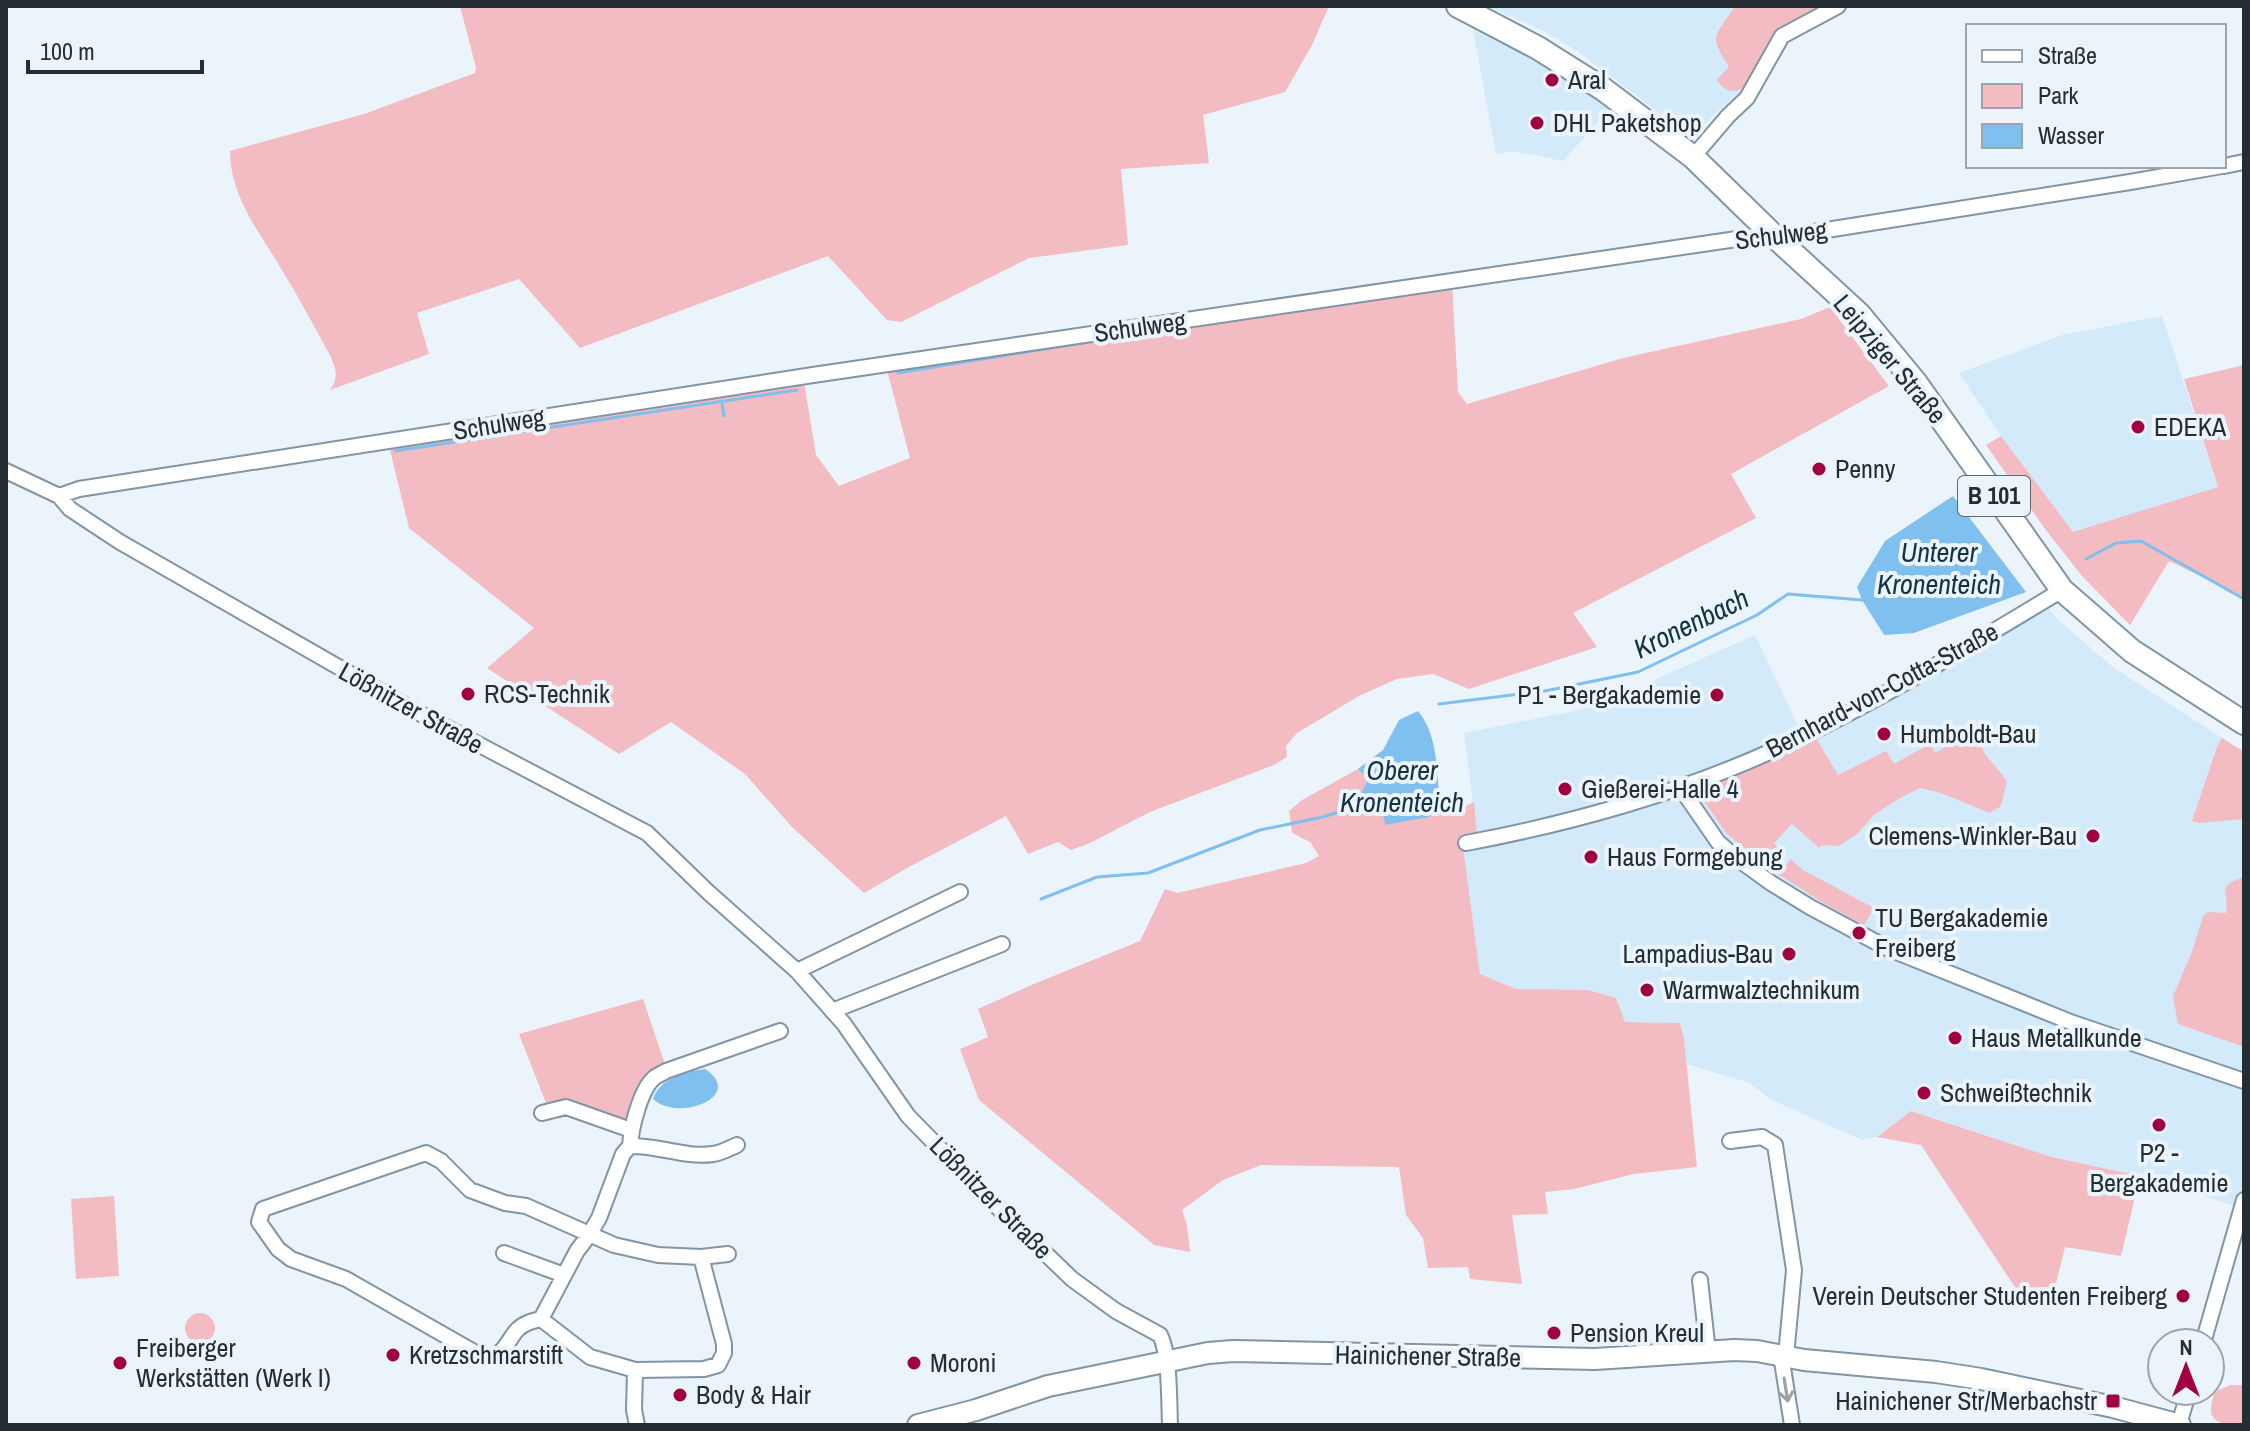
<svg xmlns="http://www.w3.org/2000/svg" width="2250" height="1431" font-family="'Archivo Narrow',sans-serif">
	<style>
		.built { fill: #d3eafb }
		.green { fill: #f3bcc3 }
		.water { fill: #7fc0ee }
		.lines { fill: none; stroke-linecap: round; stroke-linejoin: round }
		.stream { stroke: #7fc0ee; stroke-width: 3 }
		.street-casing { stroke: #8195a4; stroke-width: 18 }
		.secondary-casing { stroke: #8195a4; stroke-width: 24 }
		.primary-casing { stroke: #8195a4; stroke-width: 26 }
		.street { stroke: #fff; stroke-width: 14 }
		.secondary { stroke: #fff; stroke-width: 20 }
		.primary { stroke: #fff; stroke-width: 22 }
		.oneway { stroke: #9da0a4 }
		.poi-dot { fill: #a00140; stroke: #ecf4fb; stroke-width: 3 }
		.labels { text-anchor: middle; stroke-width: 8; stroke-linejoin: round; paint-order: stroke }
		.shield { fill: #ecf4fb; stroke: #616970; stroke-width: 2 }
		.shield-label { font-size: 24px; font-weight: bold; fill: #252d34 }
		.poi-label { font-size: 26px; fill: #252d34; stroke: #ecf4fb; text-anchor: start }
		.street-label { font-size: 26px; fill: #252d34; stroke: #ecf4fb }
		.water-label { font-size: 28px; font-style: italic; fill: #153245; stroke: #ecf4fb }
	</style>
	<rect width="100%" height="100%" fill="#ecf4fb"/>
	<path class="built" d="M1487,6H1826L1783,31L1760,69L1737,96L1732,98L1694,134H1687L1577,51L1543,31Z
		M1473,30L1526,56L1613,106L1563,161L1512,151L1496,154Z
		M2162,316L2218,487L2073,533L2001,436L1959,373L2062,335Z
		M2049,609L2056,618L2114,668L2244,752V1209L2140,1176L2052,1157L1912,1111L1877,1137L1862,1140L1772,1100L1747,1082L1686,1064L1684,1039L1680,1023L1624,1022L1531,990L1516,989L1480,974L1462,839L1477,835L1464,733L1574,711L1624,697L1653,707L1645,684L1755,635L1804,738L1934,673Z"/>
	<path class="green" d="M460,6H1329L1312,45L1285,92L1203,115L1209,163L1121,169L1128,245L1029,258L901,322L887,320L828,256L580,348L519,279L417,313L429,354L330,390C339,377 336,370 331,357C315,328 299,298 282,270C260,233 230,196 230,151L364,114L475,73L476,68Z
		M1735,6H1822L1792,23L1743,88C1731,94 1724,90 1717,80L1729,67C1708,35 1715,37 1735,6Z
		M1452,282L1458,392L1467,404L1623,358L1801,319L1830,307L1889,386L1731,474L1756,518L1573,613L1597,647L1469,689L1433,674L1397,679L1359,696L1297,733L1286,746L1287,757L1274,765L1150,812L1090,843L1071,850L1058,842L1028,854L1006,816L909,867L864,893L792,827L745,774L671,722L619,754L487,668L534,628L409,528L389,446L804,382L816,455L839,486L910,458L887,370Z
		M2244,365V597L2169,561L2130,625L2082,576L2045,529L1986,445L2001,436L2073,532L2218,487L2184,379Z
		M1974,731L1985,754L2007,781L2001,806L1990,813L1941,793L1920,788L1902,797L1875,814L1857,834L1839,846L1822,845L1819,848L1792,824L1774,843L1781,850L1766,866L1727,834L1703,800L1704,789L1709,785L1783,755L1816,738L1838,775L1886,751L1894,764L1930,744L1935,753Z
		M2222,738L2244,752V819L2198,823L2192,821L2217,747Z
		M1358,769L1368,779L1364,788L1384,818L1429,817L1440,808L1459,809L1474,802L1477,835L1462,839L1480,974L1516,989L1588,990L1616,998L1625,1022L1680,1023L1684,1039L1697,1167L1634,1174L1574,1189L1545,1192L1548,1214L1512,1215L1522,1284L1470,1279L1468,1267L1428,1268L1423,1238L1406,1215L1399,1167L1261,1165L1223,1180L1182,1210L1187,1225L1190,1252L1154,1245L979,1100L960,1049L988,1037L978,1009L1036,983L1140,941L1165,889L1177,893L1306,863L1319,856L1310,842L1292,833L1289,811L1302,800Z
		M1791,859L1803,870L1874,908L1864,925L1830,907L1778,874Z
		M2244,877V1047L2178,1024L2173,996L2192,952L2203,916L2208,912L2226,913C2230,891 2214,887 2244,877Z
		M643,999L666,1067L654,1078L631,1130L566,1107L549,1111L519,1034Z
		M1911,1111L2052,1157L2140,1176L2121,1256L2065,1247L2051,1304L2024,1301L1921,1145L1877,1137Z
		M114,1196L119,1276L76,1279L71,1199Z
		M185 1328a15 15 0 1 1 30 0a15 15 0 1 1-30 0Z
		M2230,1385H2244V1425C2216,1425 2204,1421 2215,1392Z"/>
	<path class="water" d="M1953,496L2026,592L1914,633L1884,635L1862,600L1857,587L1885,541Z
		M1418,711C1439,736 1437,777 1440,808L1429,817L1385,825L1384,818L1379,812H1368L1357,806L1359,798L1368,779L1358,769L1383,750L1399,720Z
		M705,1069C746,1096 679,1123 653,1099C660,1078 685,1072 705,1069Z"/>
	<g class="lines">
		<path class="stream" d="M898,373L1136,334
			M722,404L724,416
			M395,451L797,390
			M2086,559L2116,543L2141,541L2244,599
			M1439,704L1545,691L1638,672L1757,615L1788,594L1862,600
			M1041,899L1097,877L1148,873L1260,830L1323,817L1357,806"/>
		<defs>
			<path id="street" d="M1693,157L1728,116L1747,98L1782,36L1838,6
				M2224,166L2244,162
				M6,471L59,496L70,509L120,542L417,712L647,833L708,892L797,971L844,1024L908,1116L988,1198L1072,1279L1116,1311L1160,1335C1170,1354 1169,1402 1170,1425
				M59,496L79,489L813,375L1757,236L1795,235L2130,182L2222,166
				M1680,787L1718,842L1735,857L1771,883L1810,907L1889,949L2073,1023L2244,1081
				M1466,843C1568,824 1680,793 1774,750C1874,704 1968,647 2062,590
				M797,971L960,892
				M832,1011L1002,944
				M542,1113L566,1107L631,1130
				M1730,1141L1762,1137L1775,1145L1794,1270L1786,1356
				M630,1146C658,1145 685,1158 713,1154C721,1153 730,1148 737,1145
				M504,1253L564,1275
				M701,1257L728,1254
				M1700,1280L1708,1352
				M541,1319L590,1357L635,1370
				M2203,1343L2244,1200
				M1781,1355L1792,1425
				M2179,1424L2189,1391
				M637,1425L634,1410L635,1370L704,1369L718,1365L724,1353V1344L701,1257L658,1255L614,1245L526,1206L505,1203L470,1190L441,1161L426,1153L263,1209L259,1222L278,1249L291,1259L346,1279L481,1356C503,1360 505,1344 517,1330C524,1323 532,1321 541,1319L577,1251L589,1235L599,1218L623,1154L630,1146C631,1129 640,1090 654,1078C657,1075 662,1074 666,1071L780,1031"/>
			<path id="secondary" d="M918,1425L976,1410L1048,1386L1208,1353L1233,1351L1595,1359L1734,1350L1757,1351L1804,1360L1936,1372L1981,1379L2113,1407L2180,1425"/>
			<path id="primary" d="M1458,6L1538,48L1603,89L1693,157L1774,236L1859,314L1916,383L2062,590L2132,651L2244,723"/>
		</defs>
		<use href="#street" class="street-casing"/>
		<use href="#secondary" class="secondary-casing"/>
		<use href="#primary" class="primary-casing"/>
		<use href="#street" class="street"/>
		<use href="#secondary" class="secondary"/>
		<use href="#primary" class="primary"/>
	</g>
	<defs><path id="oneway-shaft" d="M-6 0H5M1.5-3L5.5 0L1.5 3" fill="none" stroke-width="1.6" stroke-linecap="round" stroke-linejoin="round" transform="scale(2)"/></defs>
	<use class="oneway" href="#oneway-shaft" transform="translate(1786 1390) rotate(81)"/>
	<g class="poi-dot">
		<circle cx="1552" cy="80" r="8"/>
		<circle cx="1537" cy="123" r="8"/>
		<circle cx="2138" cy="427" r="8"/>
		<circle cx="1819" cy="469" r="8"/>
		<circle cx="468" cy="694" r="8"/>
		<circle cx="1717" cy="695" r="8"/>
		<circle cx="1884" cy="734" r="8"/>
		<circle cx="1565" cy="789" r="8"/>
		<circle cx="2093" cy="836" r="8"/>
		<circle cx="1591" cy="857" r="8"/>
		<circle cx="1859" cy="933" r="8"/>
		<circle cx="1789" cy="954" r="8"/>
		<circle cx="1647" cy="990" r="8"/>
		<circle cx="1955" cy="1038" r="8"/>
		<circle cx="1924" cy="1093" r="8"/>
		<circle cx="2159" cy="1125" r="8"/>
		<circle cx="2183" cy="1296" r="8"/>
		<circle cx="1554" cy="1333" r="8"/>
		<circle cx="393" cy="1355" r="8"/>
		<circle cx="120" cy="1363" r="8"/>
		<circle cx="914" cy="1363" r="8"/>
		<circle cx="680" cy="1395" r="8"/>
		<rect x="2105" y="1393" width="16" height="16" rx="4"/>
	</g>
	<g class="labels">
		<rect class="shield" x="1958" y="476" width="72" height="40" rx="6"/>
		<g class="shield-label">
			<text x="1994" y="504">B 101</text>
		</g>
		<g class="poi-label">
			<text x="1568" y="89">Aral</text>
			<text x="1553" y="132">DHL Paketshop</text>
			<text x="2154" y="436">EDEKA</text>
			<text x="1835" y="478">Penny</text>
			<text x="484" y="703">RCS-Technik</text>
			<text x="1701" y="704" text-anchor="end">P1 - Bergakademie</text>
			<text x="1900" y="743">Humboldt-Bau</text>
			<text x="1581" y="798">Gießerei-Halle 4</text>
			<text x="2077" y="845" text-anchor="end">Clemens-Winkler-Bau</text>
			<text x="1607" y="866">Haus Formgebung</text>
			<text x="1875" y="927">TU Bergakademie<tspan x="1875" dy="30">Freiberg</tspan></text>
			<text x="1773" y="963" text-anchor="end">Lampadius-Bau</text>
			<text x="1663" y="999">Warmwalztechnikum</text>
			<text x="1971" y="1047">Haus Metallkunde</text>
			<text x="1940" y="1102">Schweißtechnik</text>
			<text x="2159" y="1162" text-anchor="middle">P2 -<tspan x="2159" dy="30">Bergakademie</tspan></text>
			<text x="2167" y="1305" text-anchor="end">Verein Deutscher Studenten Freiberg</text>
			<text x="1570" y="1342">Pension Kreul</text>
			<text x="136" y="1357">Freiberger<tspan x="136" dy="30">Werkstätten (Werk I)</tspan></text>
			<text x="409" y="1364">Kretzschmarstift</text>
			<text x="930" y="1372">Moroni</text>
			<text x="696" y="1404">Body &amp; Hair</text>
			<text x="2097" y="1410" text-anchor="end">Hainichener Str/Merbachstr</text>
		</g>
		<g class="street-label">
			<text transform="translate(1781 235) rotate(-7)" y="9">Schulweg</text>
			<text transform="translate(1140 327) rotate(-8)" y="9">Schulweg</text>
			<text transform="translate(1890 359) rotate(50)" y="9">Leipziger Straße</text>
			<text transform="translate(499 424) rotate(-9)" y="9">Schulweg</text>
			<text transform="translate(1882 690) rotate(-28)" y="9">Bernhard-von-Cotta-Straße</text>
			<text transform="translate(411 708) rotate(29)" y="9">Lößnitzer Straße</text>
			<text transform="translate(991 1198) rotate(45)" y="9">Lößnitzer Straße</text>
			<text transform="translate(1428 1356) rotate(1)" y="9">Hainichener Straße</text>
		</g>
		<g class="water-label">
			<text x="1939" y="562">Unterer<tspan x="1939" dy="32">Kronenteich</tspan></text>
			<text transform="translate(1691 623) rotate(-26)" y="10">Kronenbach</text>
			<text x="1402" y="780">Oberer<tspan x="1402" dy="32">Kronenteich</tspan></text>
		</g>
	</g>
	<rect width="2250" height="1431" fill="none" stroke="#252d34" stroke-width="16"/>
	<rect x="1966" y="24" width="260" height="144" fill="#ecf4fb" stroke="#9ca4ab" stroke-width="2"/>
	<rect x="1982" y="50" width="40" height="12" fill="#ffffff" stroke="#9ca4ab" stroke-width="2"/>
	<text x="2038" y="64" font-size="24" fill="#252d34">Straße</text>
	<rect x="1982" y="84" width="40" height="24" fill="#f3bcc3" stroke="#9ca4ab" stroke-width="2"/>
	<text x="2038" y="104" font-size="24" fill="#252d34">Park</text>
	<rect x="1982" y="124" width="40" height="24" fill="#7fc0ee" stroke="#9ca4ab" stroke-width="2"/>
	<text x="2038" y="144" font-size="24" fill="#252d34">Wasser</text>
	<g transform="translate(2186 1367)"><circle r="38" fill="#ecf4fb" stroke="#9ca4ab" stroke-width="2"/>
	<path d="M0-6L14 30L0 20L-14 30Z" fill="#a00140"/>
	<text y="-12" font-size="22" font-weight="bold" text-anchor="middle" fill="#252d34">N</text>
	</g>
	<path d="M28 60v12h174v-12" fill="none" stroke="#252d34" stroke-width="4"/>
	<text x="40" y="60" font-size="24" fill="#252d34" stroke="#ecf4fb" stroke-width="6" paint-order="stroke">100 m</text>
</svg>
